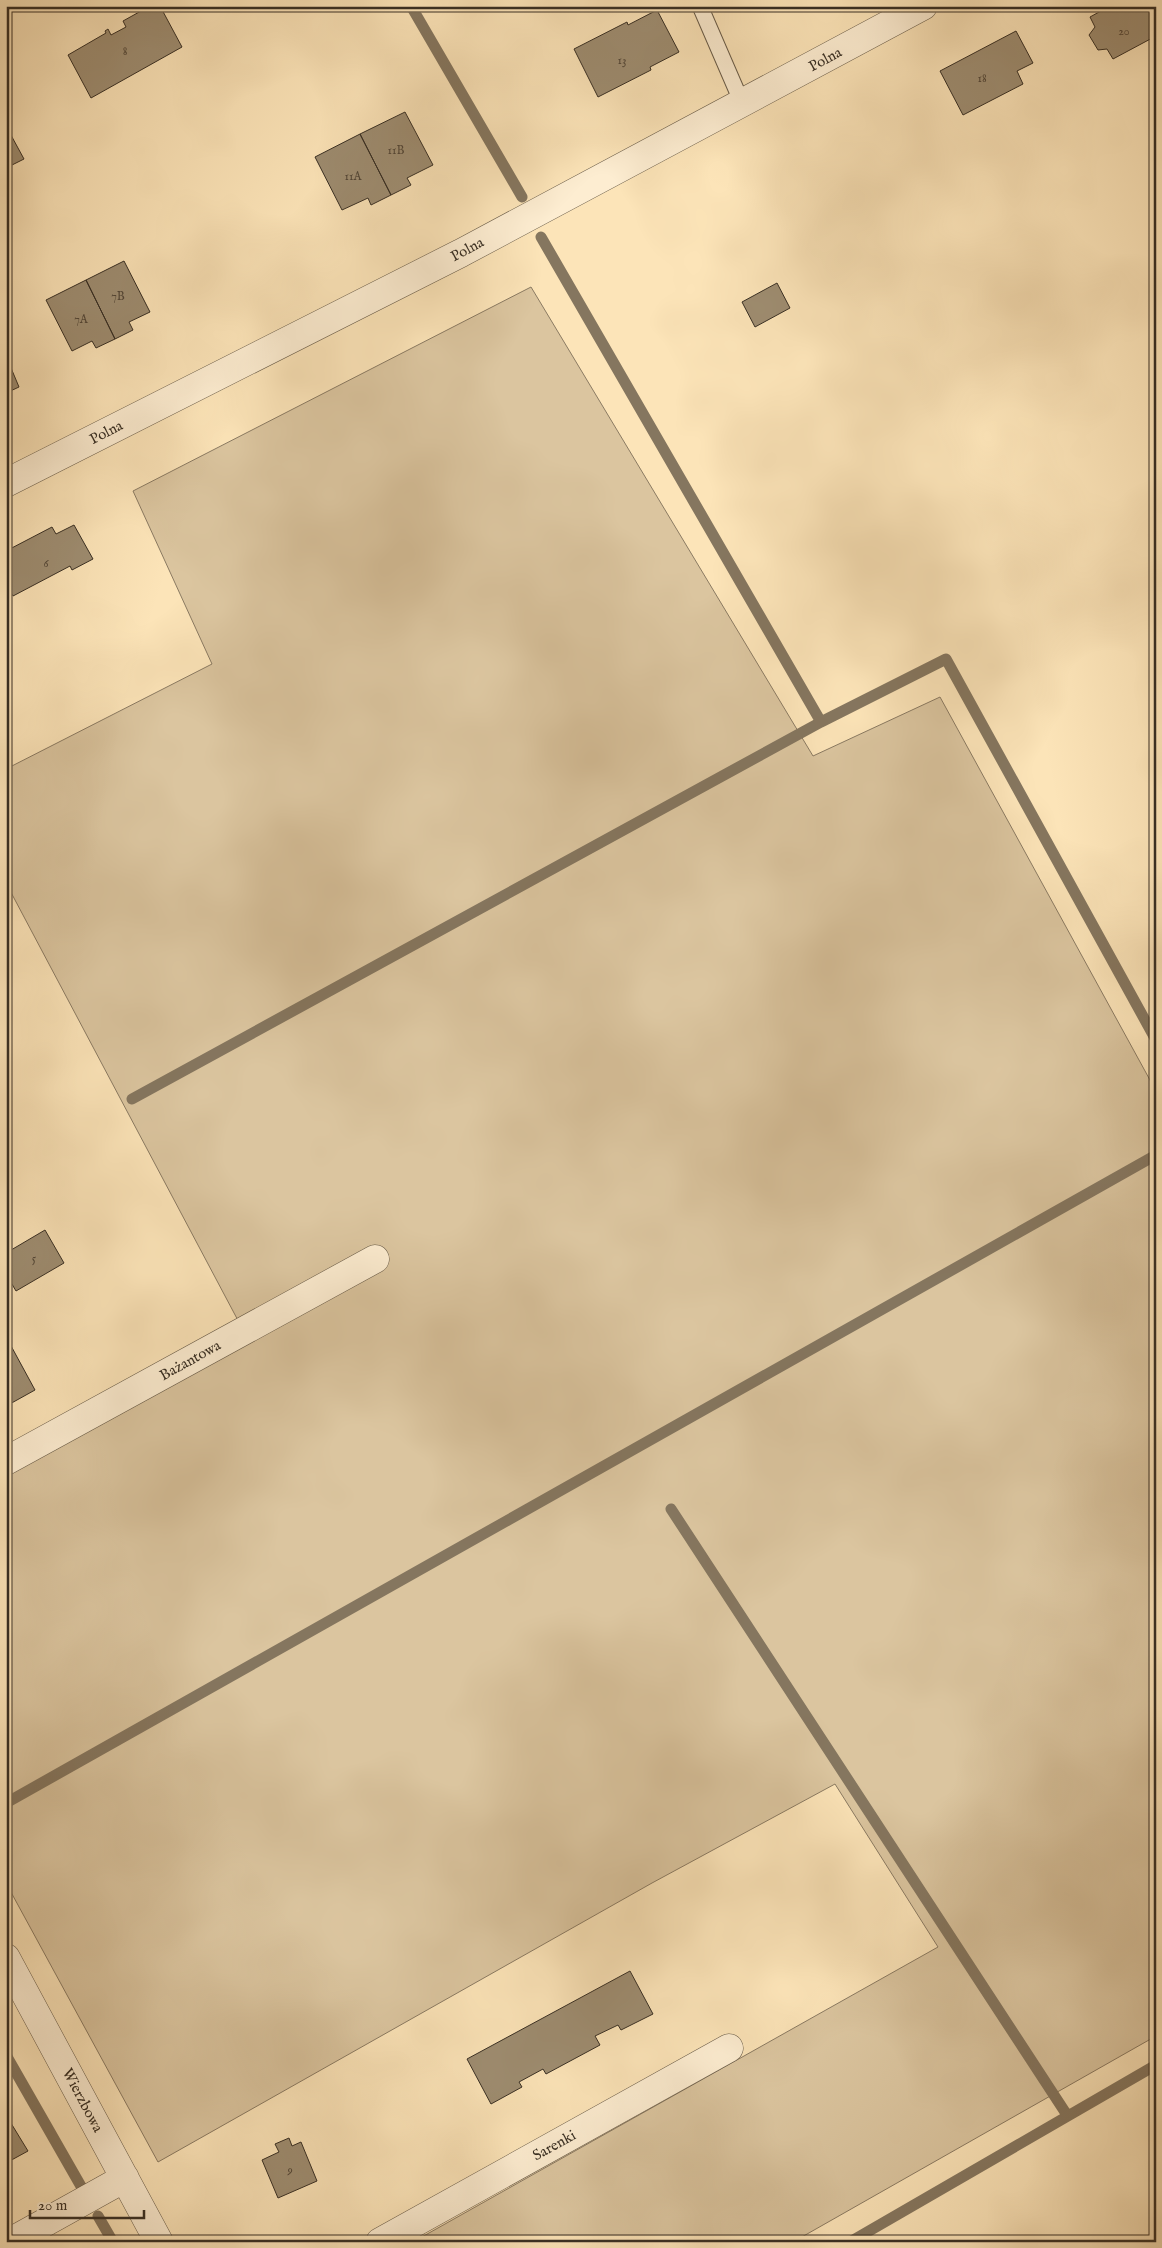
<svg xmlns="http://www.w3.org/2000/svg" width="1162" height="2248" font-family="'IM FELL English',serif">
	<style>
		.green { fill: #dbc59f; stroke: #8a7a62 }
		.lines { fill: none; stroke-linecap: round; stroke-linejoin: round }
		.stream { stroke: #85765f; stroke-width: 11 }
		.building { fill: #9e8d71; stroke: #382f24 }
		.service-casing { stroke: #695c49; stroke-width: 17 }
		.minor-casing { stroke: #695c49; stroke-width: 29 }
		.service { stroke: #fdedd1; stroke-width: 15 }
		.minor { stroke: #fdedd1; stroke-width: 28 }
		.labels { text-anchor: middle; stroke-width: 4.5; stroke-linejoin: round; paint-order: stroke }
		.number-label { font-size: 12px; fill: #524637 }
		.street-label { font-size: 15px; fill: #382f24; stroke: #fdedd1 }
	</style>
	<rect width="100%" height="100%" fill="#fce4b8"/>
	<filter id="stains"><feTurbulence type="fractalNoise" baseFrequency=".004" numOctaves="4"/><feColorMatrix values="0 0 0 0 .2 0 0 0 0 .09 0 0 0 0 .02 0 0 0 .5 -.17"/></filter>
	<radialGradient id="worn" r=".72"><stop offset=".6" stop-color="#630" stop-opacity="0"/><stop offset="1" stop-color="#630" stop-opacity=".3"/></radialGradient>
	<path class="green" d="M531,287L813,756L940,697L1156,1091V2036L793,2242H413L938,1947L835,1784L652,1883L158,2162L6,1883V1474L242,1328L6,883V769L212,664L133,491Z"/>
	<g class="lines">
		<path class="stream" d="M411,6L522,197
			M541,237L821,722L946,659L1156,1040
			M132,1099L821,722
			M671,1509L1067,2115
			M6,1803L1156,1155
			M6,2055L86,2195
			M98,2216L113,2242
			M850,2242L1156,2065"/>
	</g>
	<path class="building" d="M150,6H160L182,47L91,98L68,55L106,33L105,31L108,29L111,35L126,27L123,21Z
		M1110,6H1156V36L1113,59L1107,49L1098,50L1089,35L1095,27L1090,17Z
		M657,10L679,52L650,67L651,70L598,97L574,49L627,22L628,25Z
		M1016,31L1033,63L1017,71L1023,84L963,115L940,71Z
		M405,112L433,165L407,178L411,185L391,195L360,134Z
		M6,126L24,159L6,168Z
		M360,134L391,195L371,205L368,198L342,210L315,157Z
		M124,261L150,312L129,322L133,330L115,339L86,280Z
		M86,280L115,339L96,348L92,341L72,351L46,300Z
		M777,283L790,308L755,327L742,302Z
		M6,356L19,387L6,393Z
		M74,525L93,559L72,570L70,566L13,596L6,584V551L52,527L56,534Z
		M45,1230L64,1263L16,1291L6,1274V1253Z
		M10,1344L35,1390L8,1405L6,1346Z
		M630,1971L653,2014L621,2030L618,2025L595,2036L600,2045L546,2074L543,2069L519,2082L522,2087L491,2104L467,2059Z
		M6,2115L28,2151L6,2163Z
		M289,2138L292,2146L301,2142L317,2181L278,2198L262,2160L279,2152L275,2144Z"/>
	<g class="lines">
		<defs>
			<path id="service" d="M700,6L742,103"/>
			<path id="minor" d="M6,483L461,253L923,6
				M6,1461L375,1259
				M6,1958L159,2242
				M10,2242L125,2178
				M380,2242L729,2048"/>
		</defs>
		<use href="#service" class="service-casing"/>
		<use href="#minor" class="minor-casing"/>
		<use href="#service" class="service"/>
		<use href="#minor" class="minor"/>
	</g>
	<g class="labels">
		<g class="number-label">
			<text x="1124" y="35">20</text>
			<text x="125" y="55">8</text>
			<text x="622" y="64">13</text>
			<text x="982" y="82">18</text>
			<text x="396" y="154">11B</text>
			<text x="353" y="180">11A</text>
			<text x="118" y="300">7B</text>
			<text x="81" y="323">7A</text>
			<text x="46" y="567">6</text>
			<text x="34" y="1262">5</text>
			<text x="290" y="2174">9</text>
		</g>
		<g class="street-label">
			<text transform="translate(825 59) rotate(-28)" y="5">Polna</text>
			<text transform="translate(467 249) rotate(-28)" y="5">Polna</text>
			<text transform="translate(106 432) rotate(-27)" y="5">Polna</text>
			<text transform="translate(190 1360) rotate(-29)" y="5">Bażantowa</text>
			<text transform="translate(83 2100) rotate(62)" y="5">Wierzbowa</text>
			<text transform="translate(554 2145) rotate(-29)" y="5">Sarenki</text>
		</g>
	</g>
	<rect width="1162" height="2248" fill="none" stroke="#fce4b8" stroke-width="25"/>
	<rect x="8" y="8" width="1147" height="2233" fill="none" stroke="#382f24" stroke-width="2.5"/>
	<rect x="12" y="12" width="1137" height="2223" fill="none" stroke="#382f24"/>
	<path d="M30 2210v8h114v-8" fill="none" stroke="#382f24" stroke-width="2.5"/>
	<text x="38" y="2210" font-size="15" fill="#382f24" stroke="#fdedd1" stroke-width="4" paint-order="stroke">20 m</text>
	<rect width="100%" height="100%" filter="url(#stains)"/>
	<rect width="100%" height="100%" fill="url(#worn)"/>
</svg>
